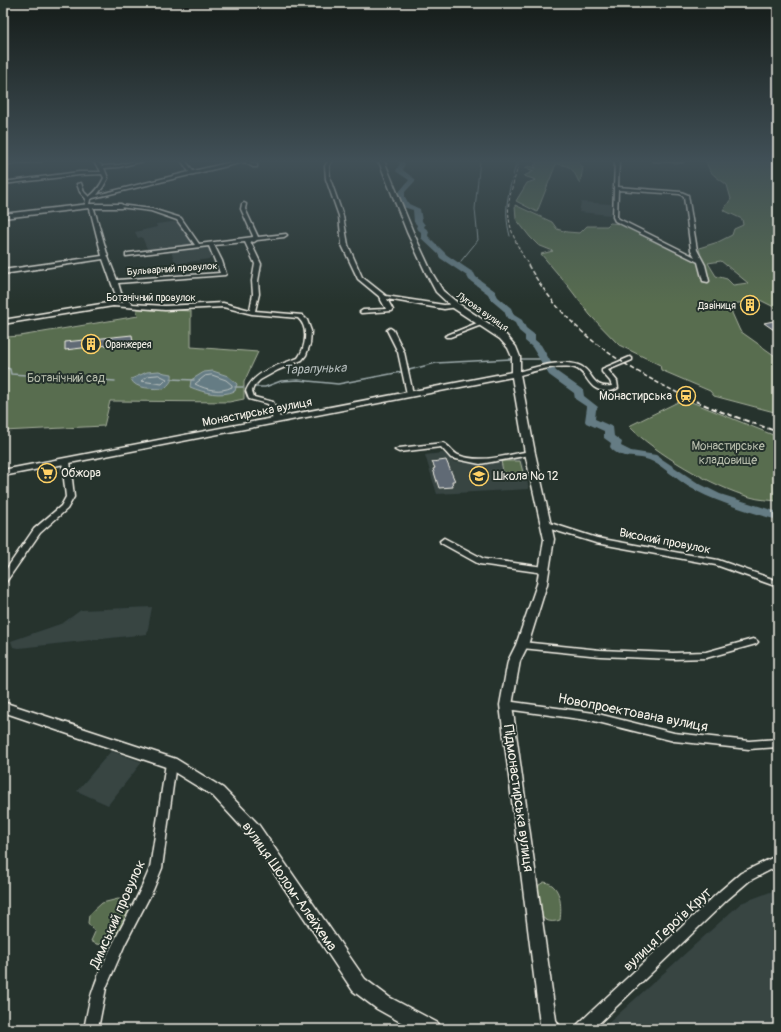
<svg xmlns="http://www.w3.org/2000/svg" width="781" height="1032" font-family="Pangolin,sans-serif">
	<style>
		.built { fill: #374443 }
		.green { fill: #586d50; stroke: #a6af9c; fill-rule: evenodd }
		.water { fill: #657c84; stroke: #9eabac }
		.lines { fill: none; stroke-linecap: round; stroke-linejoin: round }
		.shore { stroke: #bbc2c0; stroke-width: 1 }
		.stream-far1 { stroke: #9eabac; stroke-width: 1 }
		.stream { stroke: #9eabac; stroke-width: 1.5 }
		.river { fill: #657c84; fill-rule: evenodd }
		.building { fill: #606b75; stroke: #f4f1e8 }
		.minor-casing { stroke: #f4f1e8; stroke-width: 3 }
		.tertiary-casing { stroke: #f4f1e8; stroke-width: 3 }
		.secondary-casing { stroke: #f4f1e8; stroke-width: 3 }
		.minor { fill: #26332d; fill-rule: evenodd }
		.tertiary { fill: #26332d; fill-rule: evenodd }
		.secondary { fill: #26332d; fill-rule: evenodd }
		.rail-far2 { stroke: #f4f1e8; stroke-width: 1; stroke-dasharray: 3.5 2; stroke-linecap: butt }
		.rail-far1 { stroke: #f4f1e8; stroke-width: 1.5; stroke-dasharray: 4.5 2.5; stroke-linecap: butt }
		.rail { stroke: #f4f1e8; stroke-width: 2; stroke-dasharray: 5.5 3; stroke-linecap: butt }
		.labels { text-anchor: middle; stroke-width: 4; stroke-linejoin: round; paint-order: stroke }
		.far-street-label { font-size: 10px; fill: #f4f1e8; stroke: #26332d }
		.far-poi-label { font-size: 10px; fill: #f4f1e8; stroke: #26332d; text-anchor: end }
		.park-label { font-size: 12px; fill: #b6bcab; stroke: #26332d }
		.poi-label { font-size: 12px; fill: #f4f1e8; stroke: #26332d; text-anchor: start }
		.street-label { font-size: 12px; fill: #f4f1e8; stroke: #26332d }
		.water-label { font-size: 13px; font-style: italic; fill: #b4bcbb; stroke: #26332d }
		.near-street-label { font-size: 14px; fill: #f4f1e8; stroke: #26332d }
	</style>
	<rect width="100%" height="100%" fill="#26332d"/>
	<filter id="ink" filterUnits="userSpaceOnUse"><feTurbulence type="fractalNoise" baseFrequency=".025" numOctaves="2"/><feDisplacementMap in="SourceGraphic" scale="8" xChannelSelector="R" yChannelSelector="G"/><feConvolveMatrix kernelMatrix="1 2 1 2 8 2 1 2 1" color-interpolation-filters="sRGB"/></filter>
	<g filter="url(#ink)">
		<path class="built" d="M581,202L611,204L610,215L579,212Z
			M180,221L193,245L148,251L142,237L138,238L135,232L157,227L156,224Z
			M211,246L215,258L176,264L171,252L164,253L163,252Z
			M443,453L454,462L481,463L521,456L529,489L437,494L425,455Z
			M152,607L147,634L19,648L13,647L11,641L63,623L81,610Z
			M111,751L142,762L108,805L77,791Z
			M778,889V1029H602L741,903Z"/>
		<path class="green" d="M533,160H579L578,162L583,167L580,184C573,171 573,165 556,164L537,212L516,201L527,183L536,180L524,176L534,171L525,168L529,166L536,168L534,165L537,163Z
			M706,160H778V309L760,300L732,304V313L740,331L778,358V413L714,396L710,391L661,370L660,365L619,345L590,315L568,286L541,254L553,251L538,245L530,237L516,219L515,205L552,222L557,229L567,232L580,233L587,226H607L610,223L621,224L696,261L701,257L699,248L718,242L732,235L734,229L743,225L742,219L723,210L731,199L727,185C716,176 709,175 706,160ZM721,261L748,283L733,285L727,279L716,276L708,263Z
			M136,308L191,311V347L258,352L244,382V399L229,402L110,401L104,426L3,431V335L7,337L20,336L138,316Z
			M684,399L778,437V501C769,500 759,500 750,497C715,488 653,452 629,426Z
			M501,461H520L524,476H504Z
			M544,882C561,884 562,906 560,920C537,928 534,901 539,885Z
			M118,899L123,900L130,905L129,917L115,942C106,944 99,947 91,941L95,932L88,923L89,915L102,903Z"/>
		<path class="water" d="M159,371L165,373L172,374C173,381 169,384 164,389C154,388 135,390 131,379L147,372Z
			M213,371L228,376L237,384L235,391C220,397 205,393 190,387L191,380L204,372Z"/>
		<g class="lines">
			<path class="shore" d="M159,375L167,379L162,384L141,381L148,376Z
				M212,375L226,380L232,385V387C220,393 207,390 195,384L205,376Z"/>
			<path class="stream-far1" d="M510,236C502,206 510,189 517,160
				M457,266L478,240L475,209L480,160"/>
			<path class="stream" d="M521,359H545
				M3,367L10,369L11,374L115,381
				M409,370L436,363L511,359
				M170,379L194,380
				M235,387H243
				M254,387H265L281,381L298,380L338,384L401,372"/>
			<path class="river" d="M395,160C399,160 403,159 405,163L403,170L416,180L405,192V197L409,204L420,209L422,221L425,225L424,227L429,231L428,236L447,255L474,273L476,277L495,291L498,297L511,308L514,315L522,320L526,328L535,335V340L541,345L556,371L583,390L584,396L598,407L596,410L595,419L613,427L614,436L622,442L621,446L631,451L656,455L698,483L720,494L778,512V520C750,512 715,502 689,487C678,480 660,464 649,460C636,455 619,460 610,447L611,443L604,438V431L586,423L585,421L587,407L575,399L574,393L549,375L532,347L525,341V336L519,331L515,323L507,318L504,311L491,300L488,294L469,280L467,276L440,258L438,254L421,238V232L416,228L417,225L414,222L413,210L403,207L397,197L399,192L409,180L397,172L396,171L399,164Z"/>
		</g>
		<path class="building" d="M778,320V329L774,330L764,323Z
			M132,335L133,342L65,350V342Z
			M446,460L455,481H452L453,487L439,488L433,469L435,468L432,462Z"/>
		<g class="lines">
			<defs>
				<path id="minor" d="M29,160H43L41,161L3,165V163Z
					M92,160H96L102,166L119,165L140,160H148L119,167L104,168L108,178L103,187L97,195L189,172L181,160H185L193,171L240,160H247L257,165V167H253L244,162L93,198L90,200L89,204L94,209L108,257L117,280L220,273L209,246L126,256V254L128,253L195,245L177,220L151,211L119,207V205L152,209L181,218L199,244L253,237V236L241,209L242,204L244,203L246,204L245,209L258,237L286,234L287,235L284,237L257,240L254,242L250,241L261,264L258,281L259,294L255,311L302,315L307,320L311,331L310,344L306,355L302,360L278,370L260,380L254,386L252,391L254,397L273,402L281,420L277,422L273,420L268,404L249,399L246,391C254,371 279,365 298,358C306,347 309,327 298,318L252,314L223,307L165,310L113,306L3,324V320L113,302L124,303L115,293L103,259L3,274V270L102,256L90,209L85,204L86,199L80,192L77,184L81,183L84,192L89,197C96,192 100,186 104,178L102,174L79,175L3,184V182L79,172H101L99,168ZM245,242L255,264L252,281L253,294L250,310L223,303L165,306L133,304L127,300L121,293L118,283L225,275L226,274L222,261L214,245Z
					M329,160H333L329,166L330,179L343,216L348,245L362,277L386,296L444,305L456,304L459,306L458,307L444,309L387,299L393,310L392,311L361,313L360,312L363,310L386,309L381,300V298L358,279L342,245L339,216L326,179L325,166Z
					M615,160H619L618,187L681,192L688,195L697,250L705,265L709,281L708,282L703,281L698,262L615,221L613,217ZM618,190L680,194L684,197L691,250L695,257L619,219L617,217Z
					M652,160H683L684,161L682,162L654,161Z
					M482,321L485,323L484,324L450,337H446L445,336Z
					M390,328L393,330L404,352L413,394L412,395H408L407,394L398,352L387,330Z
					M630,357L632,358V360L608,370L617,381L618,388C615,390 611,391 607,391C587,391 589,373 575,368C559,363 532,372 516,376L513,374L514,373C532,368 560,359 578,365C594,370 590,389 612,386L610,381L602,372V369Z
					M443,443C449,445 452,452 458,455C480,464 507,455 530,451L534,453L530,455L480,464L451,458L441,447L399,452L395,450L399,448Z
					M63,459H66L70,461L74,497L67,509L40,533L6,582L3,583V574L34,529L61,506L66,497L62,461Z
					M547,522L597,538L718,560L778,581V587L716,565L596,543L544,527L543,525L544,523Z
					M444,538L484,559L544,567L548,570L544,573L479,564L441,543L440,541Z
					M753,639L756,640L758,642L756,644L706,658L673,659L600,656L522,648L519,647L517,645L519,643L522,642L600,650L673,653L706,652Z
					M506,701L594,713L674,733L749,741L778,739V747L749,749L674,741L594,721L506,709L502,708L501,705L502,702Z
					M171,759L175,760L176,763L162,868L153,890L125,944L106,988L98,1029H84C87,1015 89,1000 94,987C108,946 134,909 150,868L166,763L167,760Z
					M778,855V866L749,881L728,899L593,1029H576L578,1024L720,891L741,873Z"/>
				<path id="tertiary" d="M376,160H382L385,163L413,232L432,273L443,291L459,304L506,335L516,347L520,357V374L535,453L554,539L547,584L528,645L520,661L512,705L556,1020L561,1029H542L540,1024L500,705L508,661L516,645L537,584L544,539L525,453L512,377L3,476V470L512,372V357L508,348L500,339L453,308L436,292L426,273L407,232L380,164Z
					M89,204H121L124,206L121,208H89L3,218V214Z"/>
				<path id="secondary" d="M3,702L176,759L223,788L258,824L365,979L389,997L438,1023L441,1029H413L377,1009L353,991L248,834L213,796L166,767L3,712Z"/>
			</defs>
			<use href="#minor" class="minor-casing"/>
			<use href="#tertiary" class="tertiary-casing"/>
			<use href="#secondary" class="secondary-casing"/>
			<use href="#minor" class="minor"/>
			<use href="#tertiary" class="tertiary"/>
			<use href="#secondary" class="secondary"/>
			<path class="rail-far2" d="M519,160C517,174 511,188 509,202C506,226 517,246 529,266"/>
			<path class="rail-far1" d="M528,265C568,333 620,365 690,399"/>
			<path class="rail" d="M688,398L722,412L778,432"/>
		</g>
	</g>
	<linearGradient id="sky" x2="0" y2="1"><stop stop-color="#151c19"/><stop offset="0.53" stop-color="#415057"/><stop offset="1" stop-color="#415057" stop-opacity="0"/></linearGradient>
	<rect width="781" height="304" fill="url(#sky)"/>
	<defs>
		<symbol id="building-ring" viewBox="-11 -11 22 22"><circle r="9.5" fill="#26332d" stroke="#ffd166" stroke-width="1.5"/><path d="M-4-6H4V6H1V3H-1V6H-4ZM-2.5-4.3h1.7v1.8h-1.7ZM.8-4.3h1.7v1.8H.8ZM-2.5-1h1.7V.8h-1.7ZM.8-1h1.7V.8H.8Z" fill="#ffd166"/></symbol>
		<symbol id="station-ring" viewBox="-11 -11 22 22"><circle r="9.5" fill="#26332d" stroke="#ffd166" stroke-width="1.5"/><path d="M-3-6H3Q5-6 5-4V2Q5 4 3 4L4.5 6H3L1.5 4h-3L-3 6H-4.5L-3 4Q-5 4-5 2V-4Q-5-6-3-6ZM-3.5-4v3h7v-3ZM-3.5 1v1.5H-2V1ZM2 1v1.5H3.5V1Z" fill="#ffd166"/></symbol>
		<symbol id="supermarket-ring" viewBox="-11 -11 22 22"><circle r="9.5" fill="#26332d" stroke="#ffd166" stroke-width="1.5"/><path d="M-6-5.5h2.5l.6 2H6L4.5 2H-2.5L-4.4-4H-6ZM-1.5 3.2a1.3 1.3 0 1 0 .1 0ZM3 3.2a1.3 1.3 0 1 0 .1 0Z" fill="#ffd166"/></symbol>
		<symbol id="school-ring" viewBox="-11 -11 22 22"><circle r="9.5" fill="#26332d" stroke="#ffd166" stroke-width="1.5"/><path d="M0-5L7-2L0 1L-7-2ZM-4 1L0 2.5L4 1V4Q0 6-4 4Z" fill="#ffd166"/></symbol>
	</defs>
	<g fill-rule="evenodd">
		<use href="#building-ring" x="739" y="294" width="22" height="22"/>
		<use href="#building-ring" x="80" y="333" width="22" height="22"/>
		<use href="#station-ring" x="675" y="385" width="22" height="22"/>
		<use href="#supermarket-ring" x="36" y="462" width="22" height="22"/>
		<use href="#school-ring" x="468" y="465" width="22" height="22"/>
	</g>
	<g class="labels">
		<g class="far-street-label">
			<text transform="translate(172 268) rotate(-4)" y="4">Бульварний провулок</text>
			<text x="151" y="301">Ботанічний провулок</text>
			<text transform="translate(483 311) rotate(35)" y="4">Лугова вулиця</text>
		</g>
		<g class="far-poi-label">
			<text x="736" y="309">Дзвіниця</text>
			<text x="105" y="348" text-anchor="start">Оранжерея</text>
		</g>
		<g class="park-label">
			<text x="66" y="382">Ботанічний сад</text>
			<text x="728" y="450">Монастирське<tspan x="728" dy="14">кладовище</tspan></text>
		</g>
		<g class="poi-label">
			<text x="672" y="400" text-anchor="end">Монастирська</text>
			<text x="61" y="477">Обжора</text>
			<text x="493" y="480">Школа № 12</text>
		</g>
		<g class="street-label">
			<text transform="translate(257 412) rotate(-11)" y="4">Монастирська вулиця</text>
			<text transform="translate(665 541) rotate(11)" y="4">Високий провулок</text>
		</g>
		<g class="water-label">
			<text transform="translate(315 368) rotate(-2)" y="5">Тарапунька</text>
		</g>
		<g class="near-street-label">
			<text transform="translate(633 712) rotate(11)" y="5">Новопроектована вулиця</text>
			<text transform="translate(519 798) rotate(82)" y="5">Підмонастирська вулиця</text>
			<text transform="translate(290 886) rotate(55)" y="5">вулиця Шолом-Алейхема</text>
			<text transform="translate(117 914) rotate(-66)" y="5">Димський провулок</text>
			<text transform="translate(667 929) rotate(-43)" y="5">вулиця Героїв Крут</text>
		</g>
	</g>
	<rect width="781" height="1032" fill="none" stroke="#26332d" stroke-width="16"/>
	<rect x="8" y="8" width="765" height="1016" fill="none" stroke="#f4f1e8" stroke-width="1.5" filter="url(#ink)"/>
</svg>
